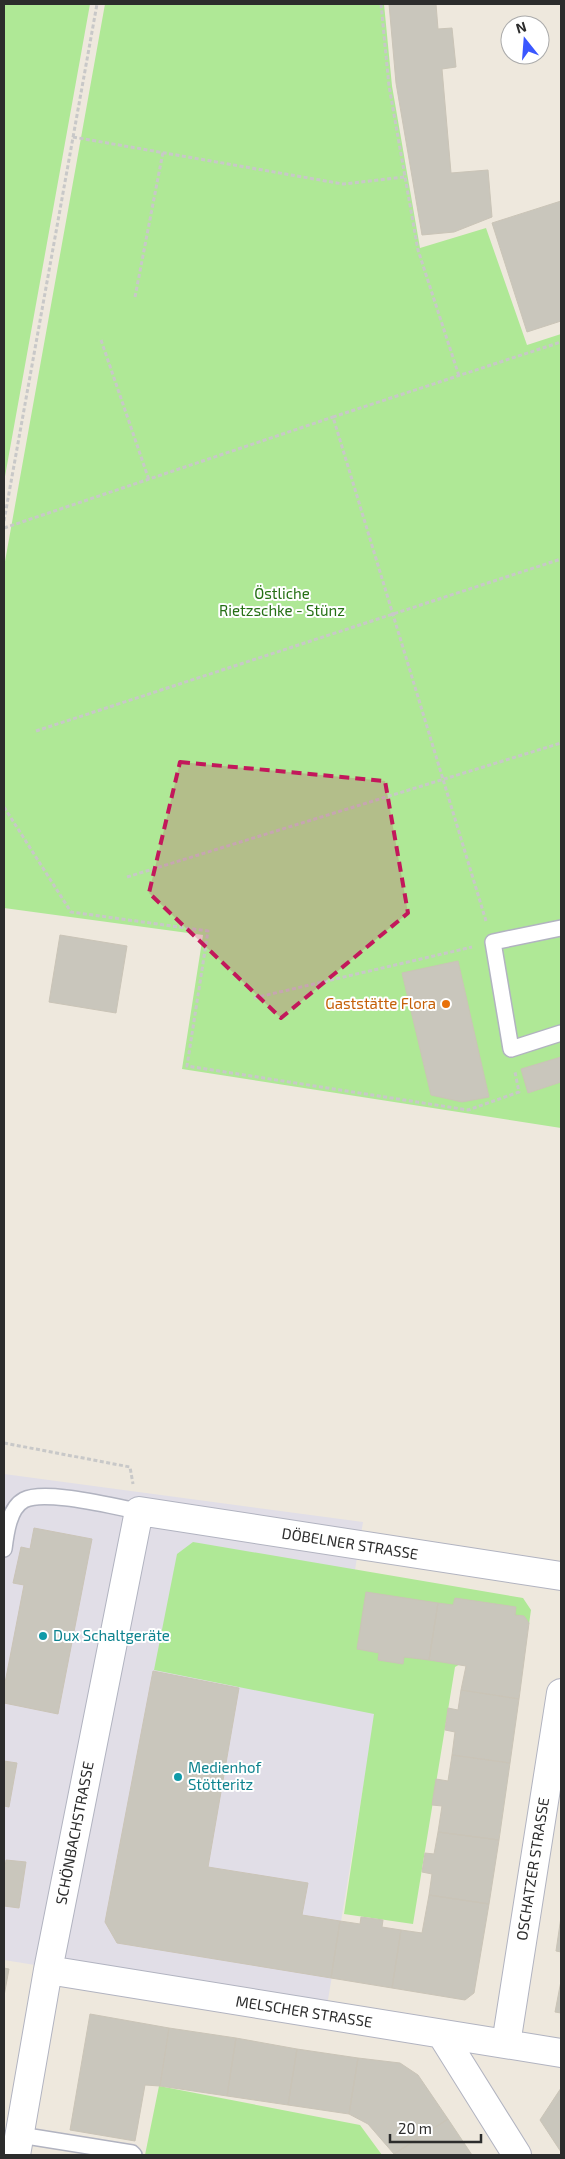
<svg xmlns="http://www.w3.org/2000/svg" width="565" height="2159" font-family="'Exo 2',sans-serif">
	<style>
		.industrial { fill: #e1dee7 }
		.green { fill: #afe896 }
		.building { fill: #c9c6bc; stroke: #cac4b7 }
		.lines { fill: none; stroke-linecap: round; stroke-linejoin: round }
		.service-casing { stroke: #b1b3c0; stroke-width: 18 }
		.minor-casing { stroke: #b1b3c0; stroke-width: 30 }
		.path { stroke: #c8c8c8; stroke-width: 3; stroke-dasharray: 4 2.5; stroke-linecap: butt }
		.service { stroke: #fff; stroke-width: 15 }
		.minor { stroke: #fff; stroke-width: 28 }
		.marked { fill: #c2185b; fill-opacity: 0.2; stroke: #c2185b; stroke-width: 4; stroke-dasharray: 10 6; stroke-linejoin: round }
		.food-dot { fill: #e8710a; stroke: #fff; stroke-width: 2 }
		.culture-dot { fill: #0f9aa8; stroke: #fff; stroke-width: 2 }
		.labels { text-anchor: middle; stroke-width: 4; stroke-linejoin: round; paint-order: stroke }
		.park-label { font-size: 15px; fill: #256f15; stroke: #fff }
		.food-label { font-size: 15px; fill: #c56008; stroke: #fff; text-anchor: end }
		.street-label { font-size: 15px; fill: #2c2c2c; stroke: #fff }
		.culture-label { font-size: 15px; fill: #0d838f; stroke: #fff; text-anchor: start }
	</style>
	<rect width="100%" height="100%" fill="#eee8dd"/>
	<path class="industrial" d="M4,1474L363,1522L334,1695L377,1704L326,2012L4,1960Z"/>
	<path class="green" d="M4,4H90L4,482Z
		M105,4H384L392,86L420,248L486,228L527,345L561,334V1128L182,1069L203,935L4,908V567Z
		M193,1542L523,1598L531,1610L529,1624L455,1667L413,1924L344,1914L374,1714L154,1670L177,1554Z
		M159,2086L360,2125L382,2155H145Z"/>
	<path class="building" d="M389,4H436L438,29L452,28L456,67L442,69L451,173L488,170L492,217L454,232L422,235L396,83Z
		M561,201V321L527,332L492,223Z
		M60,935L127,946L116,1013L49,1002Z
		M458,961L489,1097L462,1102L431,1095L402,973Z
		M561,1057V1082L528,1093L521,1069Z
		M34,1528L92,1539L58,1714L4,1703V1688L24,1585L13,1583L21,1547L30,1549Z
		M366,1592L438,1603L429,1660L404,1657L403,1664L378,1660L379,1653L357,1649Z
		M455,1598L516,1607L515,1615L524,1616L529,1623L519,1699L461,1690L466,1666L429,1660L438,1603L453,1605Z
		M153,1671L239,1688L208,1867L308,1883L302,1915L340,1921L331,1978L117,1943L105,1922Z
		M461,1690L519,1699L510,1763L452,1755L455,1732L445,1730L448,1708L458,1710Z
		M452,1755L510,1763L499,1840L438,1832L442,1806L432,1805L436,1779L448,1781Z
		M4,1761L17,1763L9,1807L4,1806Z
		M438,1832L499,1840L489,1904L429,1895L432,1874L422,1872L425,1853L434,1854Z
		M6,1860L26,1862L19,1908L4,1906V1875Z
		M429,1895L489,1904L474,1993L465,2000L392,1988L401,1930L422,1933Z
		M361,1917L383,1920L382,1927L401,1930L392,1988L331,1978L340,1921L360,1924Z
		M561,1917V1952L556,1951Z
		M4,1968L9,1969L4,1996Z
		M561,1981V2013L555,2012Z
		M90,2014L169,2028L160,2086L145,2085L135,2141L70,2130Z
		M169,2028L236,2038L227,2096L160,2086Z
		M236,2038L297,2049L288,2105L227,2096Z
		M297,2049L358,2058L349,2114L288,2105Z
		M358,2058L400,2063L418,2075L448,2119L394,2154L368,2124L349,2114Z
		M561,2088V2152L540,2120Z
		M448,2119L472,2155H395L394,2154Z"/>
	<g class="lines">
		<defs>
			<path id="service" d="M561,928L493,942L511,1049L561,1033
				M4,1549C6,1533 9,1508 24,1500C45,1489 114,1507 139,1511
				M20,2135L132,2153L134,2155"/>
			<path id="minor" d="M48,1970L561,2053
				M442,2035L517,2155
				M506,2044L561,1693
				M16,2155L48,1970L139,1511L561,1576"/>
		</defs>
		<use href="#service" class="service-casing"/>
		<use href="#minor" class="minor-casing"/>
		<path class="path" d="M381,4L389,86L418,250L459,376
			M73,137L343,184L405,177
			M135,297L163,152
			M101,340L149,480
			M4,521L97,4
			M4,528L333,417
			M36,731L561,559
			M4,807L71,912L208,931L187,1066L468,1110L519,1092L515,1072
			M127,877L561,743
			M486,921L333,417L561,342
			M254,998L472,947
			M4,1443L130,1467L133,1484"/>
		<use href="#service" class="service"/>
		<use href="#minor" class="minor"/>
	</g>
	<path class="marked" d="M180,762L385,781L408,913L281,1018L149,893Z"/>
	<circle class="food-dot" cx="446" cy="1004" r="5"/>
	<g class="culture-dot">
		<circle cx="43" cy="1636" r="5"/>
		<circle cx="178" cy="1777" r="5"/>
	</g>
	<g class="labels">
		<g class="park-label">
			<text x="282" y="599">Östliche<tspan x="282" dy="17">Rietzschke - Stünz</tspan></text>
		</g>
		<g class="food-label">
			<text x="436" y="1009">Gaststätte Flora</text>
		</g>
		<g class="street-label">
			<text transform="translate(350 1544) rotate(9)" y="5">DÖBELNER STRASSE</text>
			<text transform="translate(75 1833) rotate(-79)" y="5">SCHÖNBACHSTRASSE</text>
			<text transform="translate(533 1869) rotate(-81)" y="5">OSCHATZER STRASSE</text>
			<text transform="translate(304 2012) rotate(9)" y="5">MELSCHER STRASSE</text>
		</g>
		<g class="culture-label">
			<text x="53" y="1641">Dux Schaltgeräte</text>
			<text x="188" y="1773">Medienhof<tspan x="188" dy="17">Stötteritz</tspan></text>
		</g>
	</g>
	<rect width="565" height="2159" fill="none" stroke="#2c2c2c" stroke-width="10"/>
	<g transform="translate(525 40) rotate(343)"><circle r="24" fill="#ffffff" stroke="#ababab"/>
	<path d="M0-4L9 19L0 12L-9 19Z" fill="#3a57ff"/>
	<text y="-8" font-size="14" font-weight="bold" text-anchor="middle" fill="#2c2c2c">N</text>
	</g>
	<path d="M390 2134v8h91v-8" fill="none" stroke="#2c2c2c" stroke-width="2.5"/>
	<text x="398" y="2134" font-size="15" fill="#2c2c2c" stroke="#ffffff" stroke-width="4" paint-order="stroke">20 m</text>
</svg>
